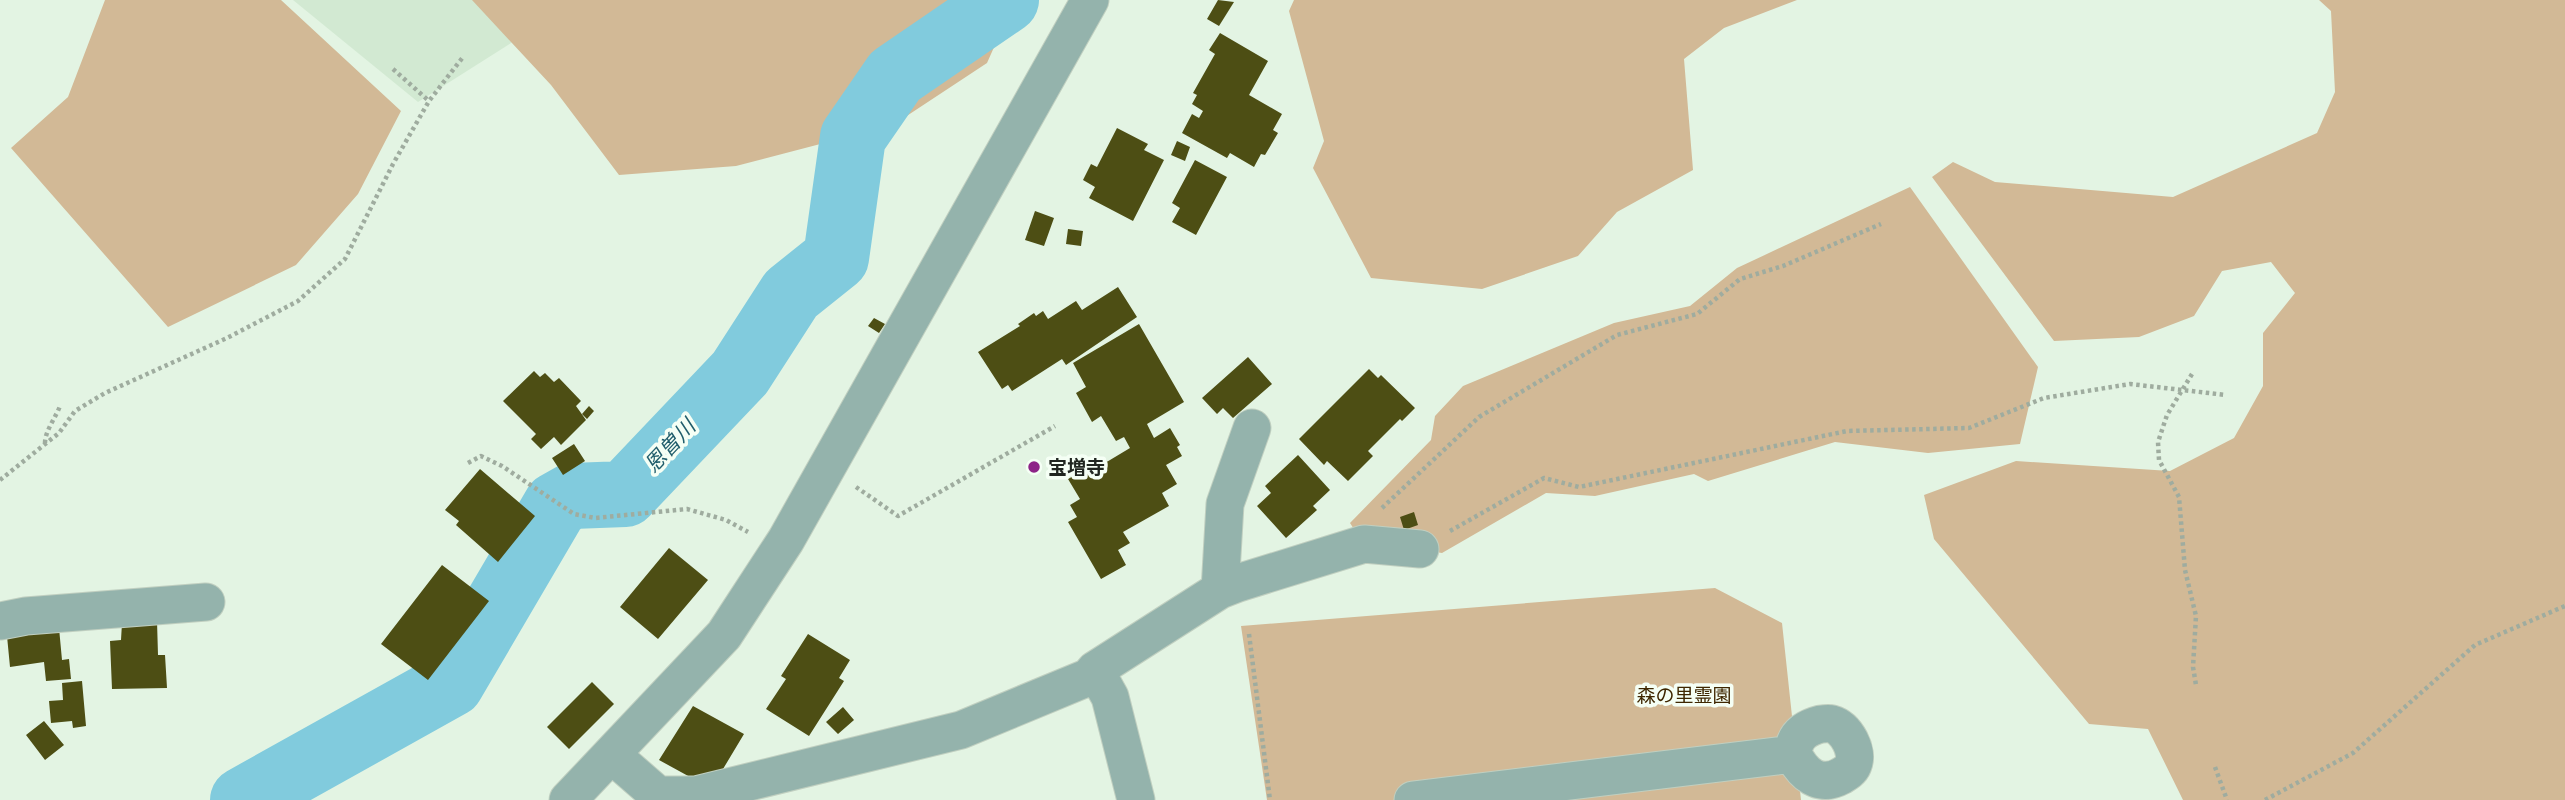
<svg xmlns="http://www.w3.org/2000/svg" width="2565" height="800" font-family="Rubik,'Noto Sans JP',sans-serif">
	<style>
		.built { fill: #d2e9d2 }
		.green { fill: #d2b996 }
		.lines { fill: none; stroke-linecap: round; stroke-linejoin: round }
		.river { stroke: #81cbdd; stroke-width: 66 }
		.building { fill: #4d4e14 }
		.minor-casing { stroke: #c0cfc0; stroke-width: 39 }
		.path { stroke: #9fac9f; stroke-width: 4.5; stroke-dasharray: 3.5 3.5; stroke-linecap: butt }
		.minor { stroke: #94b3ac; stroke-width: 37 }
		.poi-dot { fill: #8d2387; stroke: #f5fff5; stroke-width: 2.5 }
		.labels { text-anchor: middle; stroke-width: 7; stroke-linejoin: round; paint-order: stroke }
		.poi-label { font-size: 19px; font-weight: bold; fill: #202620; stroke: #f5fff5; text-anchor: start }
		.park-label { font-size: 19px; fill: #3e2600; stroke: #f5fff5 }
		.water-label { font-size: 21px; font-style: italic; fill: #215e6c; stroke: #f5fff5 }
	</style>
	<rect width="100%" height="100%" fill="#e3f4e3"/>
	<path class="built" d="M293,0H551L552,3L511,43L418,102Z"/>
	<path class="green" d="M105,0H281L401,111L358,194L296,265L168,327L11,148L68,97Z
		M472,0H1015L987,63L893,125L736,166L619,175L551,85Z
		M1294,0H1797L1724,28L1684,59L1693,170L1617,212L1578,256L1482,289L1371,278L1313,168L1324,141L1289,11Z
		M2319,0H2565V800H2183L2148,729L2089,724L1934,539L1924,495L2016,461L2170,471L2234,438L2263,386V333L2295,293L2271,262L2222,271L2194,316L2139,337L2054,341L1932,177L1953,162L1995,182L2173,197L2317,133L2335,92L2331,11Z
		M1910,187L2038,367L2020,444L1928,453L1835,442L1708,481L1694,474L1595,496L1546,493L1442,553L1361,540L1350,523L1431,440L1435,416L1463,386L1614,323L1690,306L1737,268Z
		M1715,588L1782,623L1801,800H1267L1241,626Z"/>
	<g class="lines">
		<path class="river" d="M243,800L451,684L556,505L572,496L625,494L740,373L791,294L836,258L853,137L895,76L1006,0"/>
	</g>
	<path class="building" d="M1218,0L1234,2L1219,26L1207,19Z
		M1220,33L1268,61L1249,95L1282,114L1273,130L1278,133L1265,155L1261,154L1254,167L1230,153L1227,158L1182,133L1192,114L1199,118L1203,111L1192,104L1197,95L1193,93L1215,54L1209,50Z
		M1117,128L1148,144L1144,150L1164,160L1133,221L1089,198L1095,187L1083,180L1091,164L1097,167Z
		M1177,141L1190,147L1185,161L1171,155Z
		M1195,160L1227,177L1196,235L1172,222L1180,208L1172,203Z
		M1035,211L1054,218L1044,246L1025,240Z
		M1068,229L1083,231L1081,246L1066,244Z
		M1118,287L1137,317L1066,365L1062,359L1012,391L1008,385L1002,389L978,352L1020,326L1018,324L1034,313L1036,316L1043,311L1048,319L1076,301L1082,310Z
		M874,318L885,324L879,333L868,326Z
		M1139,324L1184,402L1147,424L1154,438L1170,428L1180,445L1177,447L1182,456L1166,465L1177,484L1162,493L1169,506L1123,532L1130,543L1118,550L1126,565L1101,579L1068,522L1077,517L1070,505L1080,499L1068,479L1088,468L1090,472L1130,448L1124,437L1116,441L1101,416L1092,422L1076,393L1086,387L1073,363Z
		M1248,357L1272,384L1233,418L1223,408L1217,414L1202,398Z
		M1369,369L1378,378L1381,375L1415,408L1402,421L1400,419L1368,451L1373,456L1348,481L1327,461L1324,465L1299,439Z
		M534,371L540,377L545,373L554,382L559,378L581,401L576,406L586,420L561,445L554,437L541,449L531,439L536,434L503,401Z
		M589,406L594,411L587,419L582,414Z
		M574,444L585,461L563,475L552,458Z
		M1298,455L1330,490L1313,506L1317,510L1286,538L1257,506L1271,493L1265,486Z
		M480,469L535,516L498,562L456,525L459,521L445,510Z
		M1414,512L1418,525L1404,530L1400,517Z
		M669,548L708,580L658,639L620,607Z
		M442,565L489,601L428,680L381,644Z
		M157,621L158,655H165L167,688L112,689L110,641L121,640L122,623Z
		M59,628L62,660L69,659L71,679L46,681L44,662L10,667L7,636Z
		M808,634L850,660L839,678L844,681L809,736L766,709L786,679L781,676Z
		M82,681L86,726L73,728L72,721L51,723L49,701L63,700L62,683Z
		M592,682L614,704L569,749L547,727Z
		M693,706L744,734L720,774L690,777L659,760Z
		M843,707L854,720L838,734L826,722Z
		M44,721L64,745L45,760L26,735Z"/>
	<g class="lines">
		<defs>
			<path id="minor" d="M1220,590L1225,504L1252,428
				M0,621L26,616L206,602
				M1095,670L1110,697L1136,800
				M1821,724C1825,724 1828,723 1832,724C1846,728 1859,751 1853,765C1851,770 1846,773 1841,776C1819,788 1803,774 1793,754C1794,736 1805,728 1821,724Z
				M612,755L658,795L660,800
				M658,795H696L961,730L1089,677L1095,670L1220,590L1238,583L1364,544L1420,549
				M568,800L724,635L786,540L1090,0
				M1413,800L1793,754"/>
		</defs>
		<use href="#minor" class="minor-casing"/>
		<path class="path" d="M393,69L429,101
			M2192,374L2167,415L2158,442L2159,460L2179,497L2185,570L2196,616L2193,667L2196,685
			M45,443C45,431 56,417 60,406
			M468,463L481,456L502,466L574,514L595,518L687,509L726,520L748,532
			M0,480L59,433L75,411L105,393L227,338L298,301L345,259L393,164L429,101L463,57
			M856,487L898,516L1055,426
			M1382,508L1479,417L1617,335L1697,314L1740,279L1783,266L1881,224
			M1450,531L1544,478L1579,487L1847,431L1969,428L2044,398L2130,384L2226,395
			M1249,634L1270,800
			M2215,767L2227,800
			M2265,800L2353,753L2475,645L2565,606"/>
		<use href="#minor" class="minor"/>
	</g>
	<circle class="poi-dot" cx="1034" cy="467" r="7"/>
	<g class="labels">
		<g class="poi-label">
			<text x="1048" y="474">宝増寺</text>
		</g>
		<g class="park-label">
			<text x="1684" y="702">森の里霊園</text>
		</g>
		<g class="water-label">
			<text transform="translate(670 446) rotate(-47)" y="7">恩曽川</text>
		</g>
	</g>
</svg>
